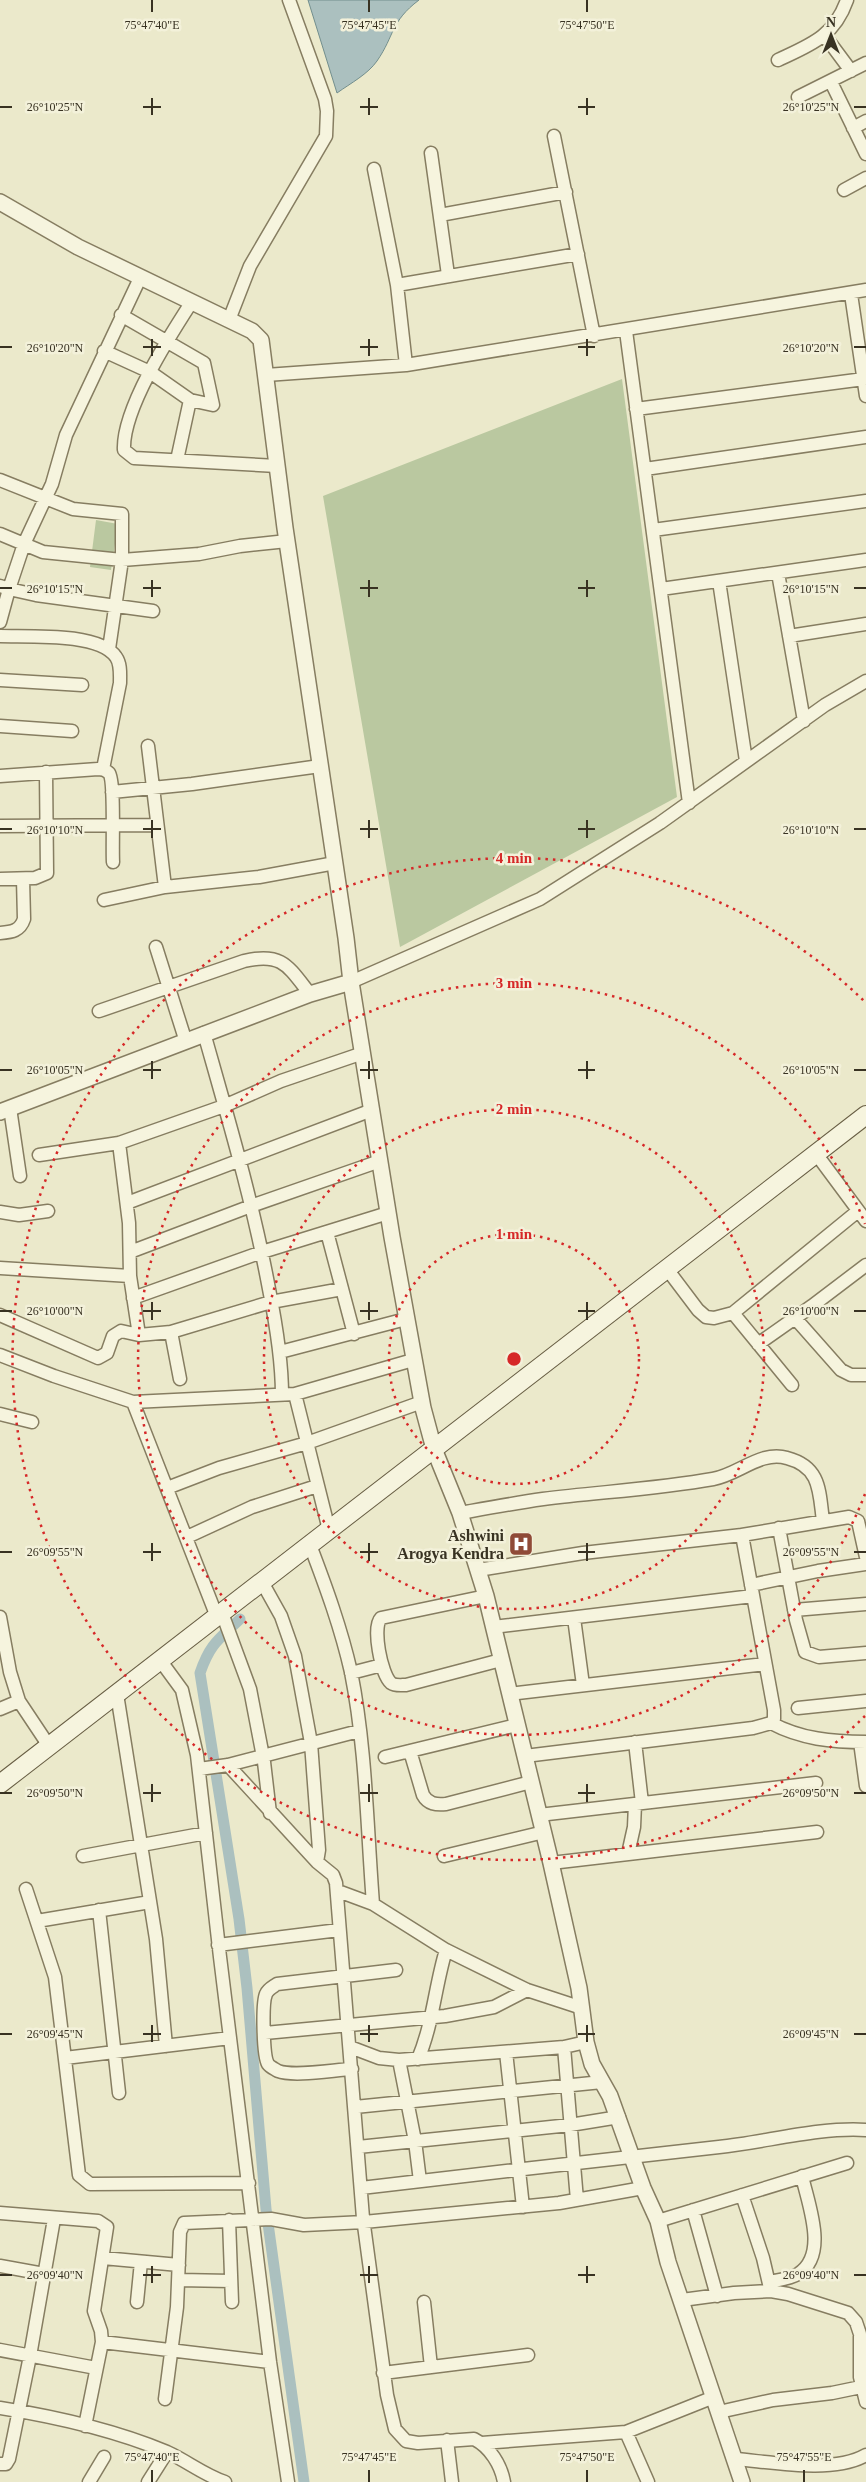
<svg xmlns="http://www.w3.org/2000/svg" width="866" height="2482" font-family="'Times New Roman',serif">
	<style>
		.green { fill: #bac8a0 }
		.water { fill: #abc0bf; stroke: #728e8d }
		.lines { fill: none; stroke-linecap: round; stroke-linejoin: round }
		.canal { stroke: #abc0bf; stroke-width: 11 }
		.minor-casing { stroke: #867d61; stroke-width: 15 }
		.tertiary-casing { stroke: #867d61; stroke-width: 18 }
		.secondary-casing { stroke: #685e44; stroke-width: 20 }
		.minor { stroke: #f6f4de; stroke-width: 12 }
		.tertiary { stroke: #f6f4de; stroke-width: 15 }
		.secondary { stroke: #f6f4de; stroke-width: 18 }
		.ticks { fill: none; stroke: #383222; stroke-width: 2 }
		.ring { fill: none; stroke: #d62828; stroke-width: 2.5; stroke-dasharray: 2.5 5 }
		.labels { text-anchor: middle; stroke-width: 5; stroke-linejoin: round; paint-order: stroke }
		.poi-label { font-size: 16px; font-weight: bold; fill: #383222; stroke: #f3f1da; text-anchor: end }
		.ticks-label { font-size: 12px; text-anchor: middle; fill: #383222; stroke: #f3f1da; stroke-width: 5; stroke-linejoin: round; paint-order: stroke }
		.centre { fill: #d62828; stroke: #f3f1da; stroke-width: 2.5 }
		.ring-label { font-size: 15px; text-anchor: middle; font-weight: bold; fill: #d62828; stroke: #f3f1da; stroke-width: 5; stroke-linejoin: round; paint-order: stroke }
	</style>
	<rect width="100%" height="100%" fill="#ebe9cb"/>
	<path class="green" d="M622,379L677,797L400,947L323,496Z
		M96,520L118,524L111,570L90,567Z"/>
	<path class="water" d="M308,0H419C390,22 395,35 377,61C368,74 351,83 337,93Z"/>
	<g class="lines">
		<path class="canal" d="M240,1619C218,1640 210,1644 200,1673L239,1919L247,1988L266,2209L304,2482"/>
		<defs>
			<path id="minor" d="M825,36L851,71
				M778,60C810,45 834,37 847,0
				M831,82L866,154
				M798,97L866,63
				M853,128L866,121
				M554,136L594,336
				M431,153L448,275
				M374,169L397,285L406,365
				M844,190L866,178
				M440,215L566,192
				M397,285L578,254
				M851,294L866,396
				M191,303C169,337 122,410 124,450L134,458L277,466
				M229,320L250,266L326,136L327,111L325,99L289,0
				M626,331L689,803
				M104,351L150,372L190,400L213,405L204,363L121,315
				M266,375L406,365L866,290
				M636,409L864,379
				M177,460L190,400
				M645,469L866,437
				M0,480L73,509L122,514V560L199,554L240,546L287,541
				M653,530L866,501
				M0,534L43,552L122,560L109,649
				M778,573L804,721
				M719,581L746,761
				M0,586L9,589L24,544L52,484L66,435L140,278
				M661,589L866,560
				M0,622L9,589L36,595L153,611
				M0,636C28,637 99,632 116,657C121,664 120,674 120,683L103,769
				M789,636L866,624
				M0,680L82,685
				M0,726L72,731
				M148,746L165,887
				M0,776L98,769C102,769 106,770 109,773C115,781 112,848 113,862
				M112,792L192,784L320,766
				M0,826L157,825
				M0,879L35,878L47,873L46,772
				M104,900L165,887L259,877L335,863
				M0,933C12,932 20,931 24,919L23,879
				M156,947L186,1042
				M351,982L540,899L660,823L825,705L866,681
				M99,1011L244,961C282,952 288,966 310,994
				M204,1033C228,1118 253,1202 269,1289C276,1324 282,1359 282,1395
				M10,1108L20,1176
				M119,1143L129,1223L130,1276L139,1335
				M39,1155L119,1143L224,1106L281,1081L363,1053
				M817,1155L866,1221
				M127,1203L372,1110
				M0,1212L19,1215L48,1211
				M327,1232L354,1334
				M130,1252L251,1206L380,1161
				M0,1268L130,1276
				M667,1269L698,1310L706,1317L714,1318L733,1313L858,1211
				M133,1298L262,1252L388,1213
				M733,1313L792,1385
				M0,1315L98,1358L107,1353L113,1336L121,1331L139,1335L171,1332L271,1302L342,1289
				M795,1318L841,1370L851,1375H866
				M171,1332L180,1379
				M758,1344L812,1306L866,1265
				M280,1352L406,1319
				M0,1355L54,1376L133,1402L295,1394L413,1360
				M295,1394L329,1530
				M133,1402L217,1617
				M0,1414L32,1422
				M167,1488L219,1468L307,1443L422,1402
				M460,1513C488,1508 515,1503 543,1499C599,1492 657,1489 713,1479C738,1475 761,1450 787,1458C821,1467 819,1491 823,1521
				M779,1528L796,1620L805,1652L819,1657L866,1653
				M187,1537L252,1507L317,1486
				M310,1545C326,1587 341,1628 351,1672C366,1747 367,1827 373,1904
				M478,1570L583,1553L742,1535L849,1517L858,1521L866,1557
				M262,1582L281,1616L295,1656L311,1743L319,1850L317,1862
				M751,1585L818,1571L866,1564
				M486,1596L381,1618C372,1627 381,1674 391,1683C395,1686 401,1685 406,1685L501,1660
				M794,1610L866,1604
				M222,1613L250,1689L264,1762L270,1813
				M0,1617L10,1672L19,1701L49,1746
				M574,1618L583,1685
				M493,1627L753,1596
				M160,1660L182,1690L197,1755L220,1957L270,2362L288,2482
				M351,1673L382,1665
				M117,1694L156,1939L166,2046
				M509,1694L765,1664
				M798,1708L866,1701
				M0,1709L19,1701
				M771,1723C801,1739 832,1742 866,1742
				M635,1742L642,1803
				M860,1742L866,1786
				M410,1751L423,1795C428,1804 436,1805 446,1804L531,1782
				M525,1756L753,1728L771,1723L774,1719V1710L742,1535
				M385,1757L517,1725
				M228,1765L317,1862L333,1875L336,1883L363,2218L387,2395L395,2429L406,2441L418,2443L474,2439C490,2447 501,2465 504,2482
				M199,1769L228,1765L359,1731
				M539,1815L816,1783
				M628,1854L634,1827L635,1804
				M83,1856L206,1833
				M444,1856L544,1832
				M551,1863L817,1832
				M26,1889L55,1977L79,2175L90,2184L249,2183
				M338,1891L373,1904L446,1950L527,1990L582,2008
				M99,1910L119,2093
				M37,1921L150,1902
				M218,1945L339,1930
				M265,2033L445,2016L494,2007L527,1990
				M350,2047L379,2058L399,2060L564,2047L586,2042
				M564,2047L577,2200
				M506,2052L523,2207
				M65,2058L230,2038
				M418,2059C433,2024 435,1986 446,1950
				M399,2060L415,2141L420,2181
				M352,2069C333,2070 294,2077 278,2071C275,2069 270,2067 268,2064C263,2056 262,2003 266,1994C268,1989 273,1987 277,1984L396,1970
				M355,2107L602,2082
				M358,2147L570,2125L619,2117
				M361,2188C480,2174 600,2160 719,2147C767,2142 818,2127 866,2130
				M742,2195L763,2258L770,2288
				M693,2210L717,2296
				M0,2213L98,2221L107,2227L94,2311L101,2331L102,2342L85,2426
				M229,2220L232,2302
				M658,2221L847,2163
				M103,2258L179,2265
				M0,2266L44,2274
				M179,2280L231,2281
				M769,2282C778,2280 790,2279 798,2274C829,2255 808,2204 802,2176
				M682,2300L734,2293L771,2291L788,2294L848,2313L856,2322L860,2334V2377L866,2402
				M137,2302L141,2262
				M424,2302L431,2367
				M102,2342L270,2362
				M0,2350L96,2368
				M383,2373L528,2355
				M165,2399L177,2307L180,2232L184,2223L271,2219L304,2225L364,2222L559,2203L643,2188
				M0,2408C57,2417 114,2430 167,2452C187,2461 204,2475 225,2482
				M719,2412L773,2400L832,2393L861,2387
				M626,2432L648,2482
				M447,2440L452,2482
				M482,2443L626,2432L714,2397
				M735,2459C772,2462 833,2474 866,2455
				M0,2464H6L9,2459L30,2356L54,2219
				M89,2482L104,2457
				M148,2482L167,2452"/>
			<path id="tertiary" d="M0,202L78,247L252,331L261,340L285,528L346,938L351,982L392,1237L423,1408L434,1449L460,1513L486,1596L551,1863L579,1988L586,2042L592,2064L610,2096L643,2188L658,2221L668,2262L742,2482
				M0,1112L310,994L351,982"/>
			<path id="secondary" d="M0,1784L866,1115"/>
		</defs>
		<use href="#minor" class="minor-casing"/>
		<use href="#tertiary" class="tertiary-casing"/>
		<use href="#secondary" class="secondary-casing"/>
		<use href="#minor" class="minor"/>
		<use href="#tertiary" class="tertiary"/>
		<use href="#secondary" class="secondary"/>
	</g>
	<path class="ticks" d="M152,0V12M369,0V12M587,0V12M152,98V115M369,98V115M587,98V115M0,107H12M143,107H161M360,107H378M578,107H595M854,107H866M152,339V356M369,339V356M587,339V356M0,347H12M143,347H161M360,347H378M578,347H595M854,347H866M152,580V597M369,580V597M587,580V597M0,588H12M143,588H161M360,588H378M578,588H595M854,588H866M152,820V838M369,820V838M587,820V838M0,829H12M143,829H161M360,829H378M578,829H595M854,829H866M152,1061V1079M369,1061V1079M587,1061V1079M0,1070H12M143,1070H161M360,1070H378M578,1070H595M854,1070H866M152,1302V1320M369,1302V1320M587,1302V1320M0,1311H12M143,1311H161M360,1311H378M578,1311H595M854,1311H866M152,1543V1561M369,1543V1561M587,1543V1561M0,1552H12M143,1552H161M360,1552H378M578,1552H595M854,1552H866M152,1784V1802M369,1784V1802M587,1784V1802M0,1793H12M143,1793H161M360,1793H378M578,1793H595M854,1793H866M152,2025V2042M369,2025V2042M587,2025V2042M0,2034H12M143,2034H161M360,2034H378M578,2034H595M854,2034H866M152,2266V2283M369,2266V2283M587,2266V2283M0,2275H12M143,2275H161M360,2275H378M578,2275H595M854,2275H866M152,2470V2482M369,2470V2482M587,2470V2482M804,2470V2482"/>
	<g class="ring">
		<circle cx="514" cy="1359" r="125"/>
		<circle cx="514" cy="1359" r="250"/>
		<path d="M865 1494A376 376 0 1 1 865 1224"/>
		<path d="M865 1716A501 501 0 1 1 865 1002"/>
	</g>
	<defs>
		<symbol id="hospital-square" viewBox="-11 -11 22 22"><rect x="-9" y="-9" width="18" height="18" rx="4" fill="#8f4a37" stroke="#f3f1da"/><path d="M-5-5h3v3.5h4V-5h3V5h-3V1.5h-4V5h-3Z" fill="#fff"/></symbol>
	</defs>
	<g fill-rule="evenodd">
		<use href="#hospital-square" x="507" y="1530" width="28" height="28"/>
	</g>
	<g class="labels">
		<g class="poi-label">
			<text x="504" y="1541">Ashwini<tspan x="504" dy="18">Arogya Kendra</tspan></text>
		</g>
	</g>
	<g class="ticks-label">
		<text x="152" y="29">75°47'40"E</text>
		<text x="369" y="29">75°47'45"E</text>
		<text x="587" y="29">75°47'50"E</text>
		<text x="55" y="111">26°10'25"N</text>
		<text x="811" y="111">26°10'25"N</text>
		<text x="55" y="352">26°10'20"N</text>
		<text x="811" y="352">26°10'20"N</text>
		<text x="55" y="593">26°10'15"N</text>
		<text x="811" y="593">26°10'15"N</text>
		<text x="55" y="834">26°10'10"N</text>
		<text x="811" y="834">26°10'10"N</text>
		<text x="55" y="1074">26°10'05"N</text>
		<text x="811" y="1074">26°10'05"N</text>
		<text x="55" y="1315">26°10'00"N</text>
		<text x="811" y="1315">26°10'00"N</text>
		<text x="55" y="1556">26°09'55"N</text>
		<text x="811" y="1556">26°09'55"N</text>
		<text x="55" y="1797">26°09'50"N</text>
		<text x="811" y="1797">26°09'50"N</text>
		<text x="55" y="2038">26°09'45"N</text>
		<text x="811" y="2038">26°09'45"N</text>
		<text x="55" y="2279">26°09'40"N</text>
		<text x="811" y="2279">26°09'40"N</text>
		<text x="152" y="2461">75°47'40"E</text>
		<text x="369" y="2461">75°47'45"E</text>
		<text x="587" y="2461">75°47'50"E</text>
		<text x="804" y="2461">75°47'55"E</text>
	</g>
	<circle cx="514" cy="1359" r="8" class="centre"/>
	<g class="ring-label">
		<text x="514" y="863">4 min</text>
		<text x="514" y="988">3 min</text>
		<text x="514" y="1114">2 min</text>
		<text x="514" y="1239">1 min</text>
	</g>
	<g transform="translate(831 35)" stroke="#f3f1da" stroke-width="4" paint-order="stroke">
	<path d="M0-4L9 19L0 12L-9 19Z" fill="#383222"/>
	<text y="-8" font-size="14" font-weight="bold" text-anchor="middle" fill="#383222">N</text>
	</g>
</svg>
